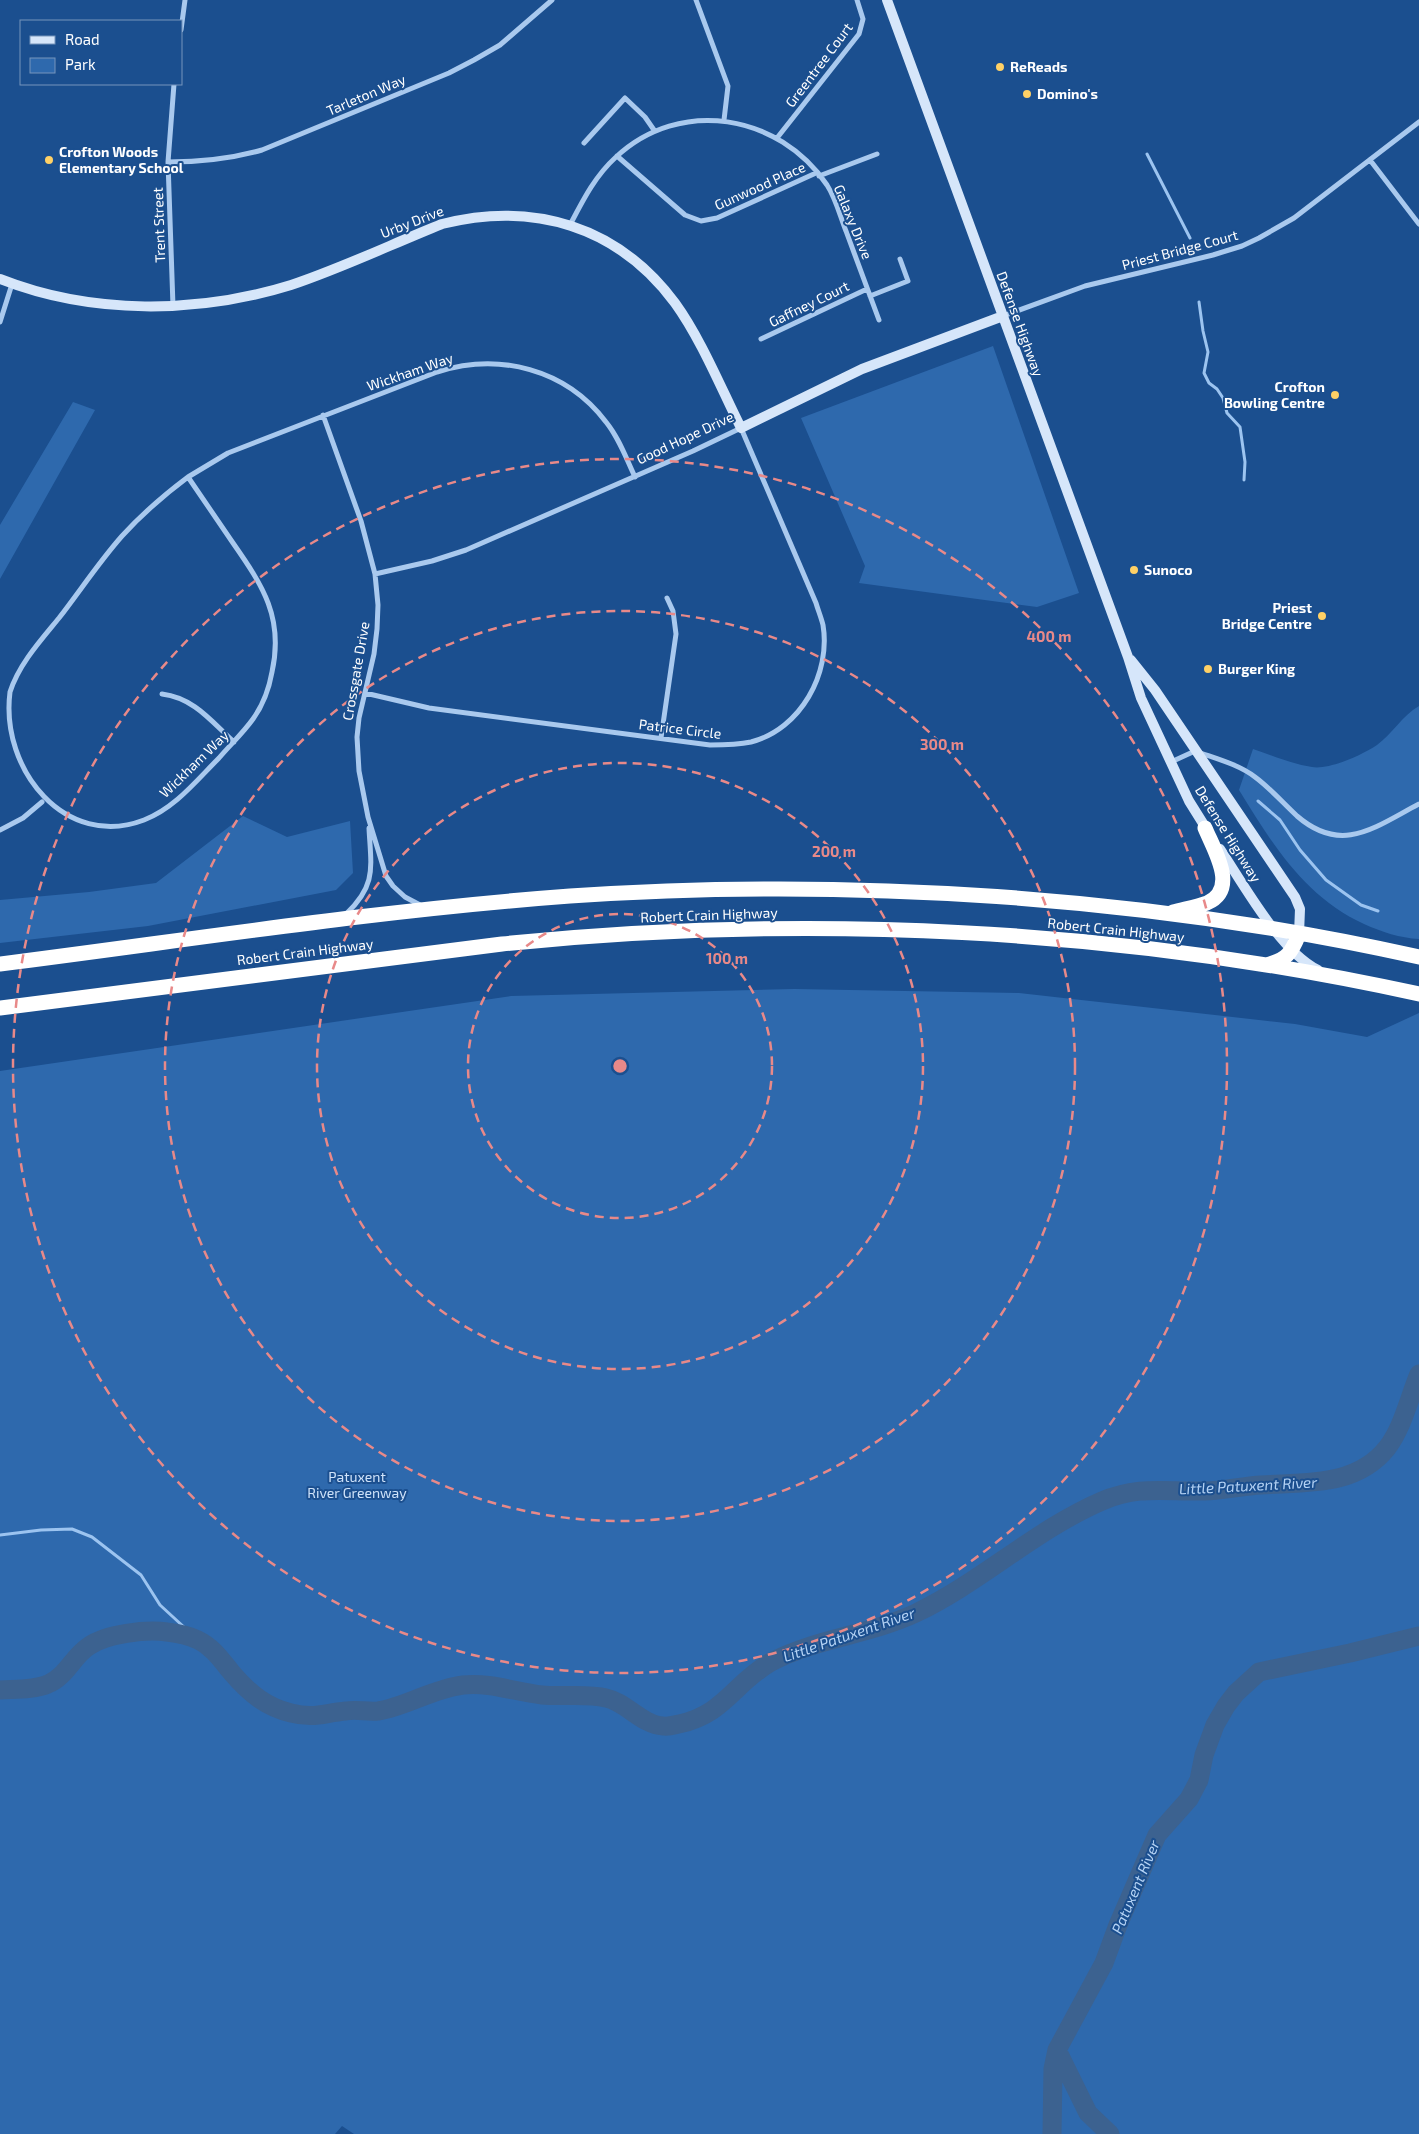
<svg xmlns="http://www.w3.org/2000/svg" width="1419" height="2134" font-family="'Exo 2',sans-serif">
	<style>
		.green { fill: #2e69ad }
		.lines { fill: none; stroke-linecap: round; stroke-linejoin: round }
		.stream { stroke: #9cc4f0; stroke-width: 3 }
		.river { stroke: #3c6290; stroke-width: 19 }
		.street { stroke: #a9c9ee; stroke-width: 5 }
		.secondary { stroke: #d6e6fa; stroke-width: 10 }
		.highway { stroke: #fff; stroke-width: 15 }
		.ring { fill: none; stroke: #e88989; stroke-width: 2.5; stroke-dasharray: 9 6 }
		.poi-dot { fill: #ffd166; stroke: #1b4f8f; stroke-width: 2 }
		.labels { text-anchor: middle; stroke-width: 4; stroke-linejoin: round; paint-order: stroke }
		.street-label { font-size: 14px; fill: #fff; stroke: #1b4f8f }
		.poi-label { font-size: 14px; font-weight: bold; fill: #fff; stroke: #1b4f8f; text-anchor: start }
		.park-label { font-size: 14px; fill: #cfe3fa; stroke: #1b4f8f }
		.water-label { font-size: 15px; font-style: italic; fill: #b5d3f5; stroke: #1b4f8f }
		.centre { fill: #e88989; stroke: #1b4f8f; stroke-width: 2.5 }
		.ring-label { font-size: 15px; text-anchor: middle; font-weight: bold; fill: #e88989; stroke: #1b4f8f; stroke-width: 4; stroke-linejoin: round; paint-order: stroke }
	</style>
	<rect width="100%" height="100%" fill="#1b4f8f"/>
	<path class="green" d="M993,346L1079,593L1037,607L859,583L865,566L801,418Z
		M73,402L95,410L0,579V525Z
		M1419,706V939C1400,938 1382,932 1364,924C1305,897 1272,844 1239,790L1253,749C1271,755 1292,764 1312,767C1329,770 1362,755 1377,745C1392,734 1402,716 1419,706Z
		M243,816L287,837L350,821L353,873L336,890L148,926L0,943V900L89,892L156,883Z
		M794,989L1019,993L1295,1024L1367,1037L1419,1013V2134H354L342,2126L335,2134H0V1071L511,996Z"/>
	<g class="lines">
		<path class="stream" d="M1147,154L1190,238
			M1199,302L1203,331L1208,352L1204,373L1209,383L1217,389L1223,398L1227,413L1240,427L1245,462L1244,480
			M1258,801L1280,820L1300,850L1326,880L1361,905L1378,911
			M0,1535L41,1530L72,1529L92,1537L141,1575L160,1605L198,1640"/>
		<path class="river" d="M0,1690C15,1689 34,1690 48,1684C66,1677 73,1656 89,1646C106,1634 146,1629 167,1632C176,1633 190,1636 198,1640C213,1647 222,1661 232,1673C249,1693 266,1707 291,1713C315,1719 323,1713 346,1711C356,1709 367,1712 378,1711C405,1707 432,1689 463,1685C490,1682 515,1692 542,1695C563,1697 586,1693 606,1698C626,1702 642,1725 663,1726C669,1727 674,1725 679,1724C725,1714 734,1683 771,1662C817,1638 869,1635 916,1613C981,1582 1035,1530 1102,1501C1139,1485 1166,1492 1205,1491C1223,1491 1242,1486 1261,1485C1305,1482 1356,1487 1387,1448C1403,1427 1409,1398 1419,1374
			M1057,2050L1088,2113L1110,2134
			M1052,2134L1053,2069L1057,2050L1104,1963L1118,1925L1157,1835L1189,1799L1199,1780L1204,1755L1215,1725L1226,1706L1236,1693L1259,1672L1350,1653L1419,1636"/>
		<path class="street" d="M696,0L728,86L724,120
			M181,30L185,0
			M777,138L859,34L863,19L857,0
			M584,143L625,98L645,117L654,130
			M617,156L685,215L701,221L717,218L816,173
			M1370,160L1419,224
			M168,162C201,162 230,159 262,150L449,73L474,60L500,45L552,0
			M819,176L877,154
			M570,225C583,200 595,176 616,157C680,97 779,114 827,185C836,199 840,216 846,231C857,260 868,290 879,320
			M870,296L908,281L900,259
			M173,306L168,162L174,84
			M1003,316L1085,286L1213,255L1242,246L1259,238L1294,218L1419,122
			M0,322L12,284
			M761,339L867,289
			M323,415L361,521L375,574L378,605L377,629L374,654L359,718L357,737L359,771L368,817L386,876L393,886L405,897L422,906
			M188,477C164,495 142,514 122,536C99,562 80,591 59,618C41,640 19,664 10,692C0,770 66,850 144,820C175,808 196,781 219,758C230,745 243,733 253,719C263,705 269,689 272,672C284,618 263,586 233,543C218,521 203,499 188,477L228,453L437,372C499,352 566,369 606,422C619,438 626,458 635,477
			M365,693L429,708L710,745C724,745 737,745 751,742C801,729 831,673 823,625C821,617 818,610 816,603L741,428L693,451L466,550L432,561L375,574
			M162,694C194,698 211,721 234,742
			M661,738L676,634L673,611L667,598
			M1171,762L1195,751C1214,758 1238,764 1255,777C1270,788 1283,803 1297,816C1342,855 1375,827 1419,804
			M0,830L23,818L42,802
			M346,914C377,885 371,867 369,828"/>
		<path class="secondary" d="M887,0L1128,657L1141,698L1189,801L1209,833
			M0,279C91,315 198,314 291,285C342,268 392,244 442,224C533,201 618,226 675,303C701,339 721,388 741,428L862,369L1003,316
			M1131,660L1155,690L1295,897L1300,909L1299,934
			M1220,849C1244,885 1280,951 1318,970"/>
		<path class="highway" d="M1173,912C1184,909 1196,907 1207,903C1239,889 1214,850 1205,828
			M0,964C189,940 379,910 570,896C848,877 1147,896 1419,957
			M1267,965C1287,959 1291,954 1299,934
			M0,1008L502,944C807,913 1119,928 1419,994"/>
	</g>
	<g class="ring">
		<circle cx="620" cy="1066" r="152"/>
		<circle cx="620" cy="1066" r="303"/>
		<circle cx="620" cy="1066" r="455"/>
		<circle cx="620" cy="1066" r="607"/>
	</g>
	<g class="poi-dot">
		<circle cx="1000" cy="67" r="5"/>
		<circle cx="1027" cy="94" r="5"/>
		<circle cx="49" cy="160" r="5"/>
		<circle cx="1335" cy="395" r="5"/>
		<circle cx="1134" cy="570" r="5"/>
		<circle cx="1322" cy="616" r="5"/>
		<circle cx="1208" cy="669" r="5"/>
	</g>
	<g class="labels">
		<g class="street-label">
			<text transform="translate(819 65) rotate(-53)" y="5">Greentree Court</text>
			<text transform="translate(366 95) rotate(-23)" y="5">Tarleton Way</text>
			<text transform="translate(760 186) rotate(-24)" y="5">Gunwood Place</text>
			<text transform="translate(412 222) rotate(-21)" y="5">Urby Drive</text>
			<text transform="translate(853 222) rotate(68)" y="5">Galaxy Drive</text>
			<text transform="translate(159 225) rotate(-92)" y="5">Trent Street</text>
			<text transform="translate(1180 250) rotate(-15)" y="5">Priest Bridge Court</text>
			<text transform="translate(809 304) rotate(-26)" y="5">Gaffney Court</text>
			<text transform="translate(1020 324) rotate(70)" y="5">Defense Highway</text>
			<text transform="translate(410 372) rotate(-19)" y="5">Wickham Way</text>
			<text transform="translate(685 438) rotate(-25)" y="5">Good Hope Drive</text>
			<text transform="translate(356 671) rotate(-80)" y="5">Crossgate Drive</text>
			<text transform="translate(680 729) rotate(7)" y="5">Patrice Circle</text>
			<text transform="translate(194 764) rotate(-44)" y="5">Wickham Way</text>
			<text transform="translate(1228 834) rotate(58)" y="5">Defense Highway</text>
			<text transform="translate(709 915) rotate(-2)" y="5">Robert Crain Highway</text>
			<text transform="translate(1116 930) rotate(6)" y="5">Robert Crain Highway</text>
			<text transform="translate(305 952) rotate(-7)" y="5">Robert Crain Highway</text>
		</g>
		<g class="poi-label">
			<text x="1010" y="72">ReReads</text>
			<text x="1037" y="99">Domino's</text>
			<text x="59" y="157">Crofton Woods<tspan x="59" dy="16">Elementary School</tspan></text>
			<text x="1325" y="392" text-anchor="end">Crofton<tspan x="1325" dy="16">Bowling Centre</tspan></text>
			<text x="1144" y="575">Sunoco</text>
			<text x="1312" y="613" text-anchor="end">Priest<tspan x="1312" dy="16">Bridge Centre</tspan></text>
			<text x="1218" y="674">Burger King</text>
		</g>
		<g class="park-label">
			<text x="357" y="1482">Patuxent<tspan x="357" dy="16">River Greenway</tspan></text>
		</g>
		<g class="water-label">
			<text transform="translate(1248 1486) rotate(-3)" y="5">Little Patuxent River</text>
			<text transform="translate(849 1635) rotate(-19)" y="5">Little Patuxent River</text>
			<text transform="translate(1136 1887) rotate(-67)" y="5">Patuxent River</text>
		</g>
	</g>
	<circle cx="620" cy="1066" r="8" class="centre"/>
	<g class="ring-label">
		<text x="1049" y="642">400 m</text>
		<text x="942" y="750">300 m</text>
		<text x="834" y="857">200 m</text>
		<text x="727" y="964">100 m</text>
	</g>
	<rect x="20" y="20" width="162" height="65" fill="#1b4f8f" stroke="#7695bc"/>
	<rect x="30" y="36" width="25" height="8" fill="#d6e6fa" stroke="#7695bc"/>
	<text x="65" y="45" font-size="15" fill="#ffffff">Road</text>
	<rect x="30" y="58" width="25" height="15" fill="#2e69ad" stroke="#7695bc"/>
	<text x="65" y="70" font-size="15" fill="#ffffff">Park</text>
</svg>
